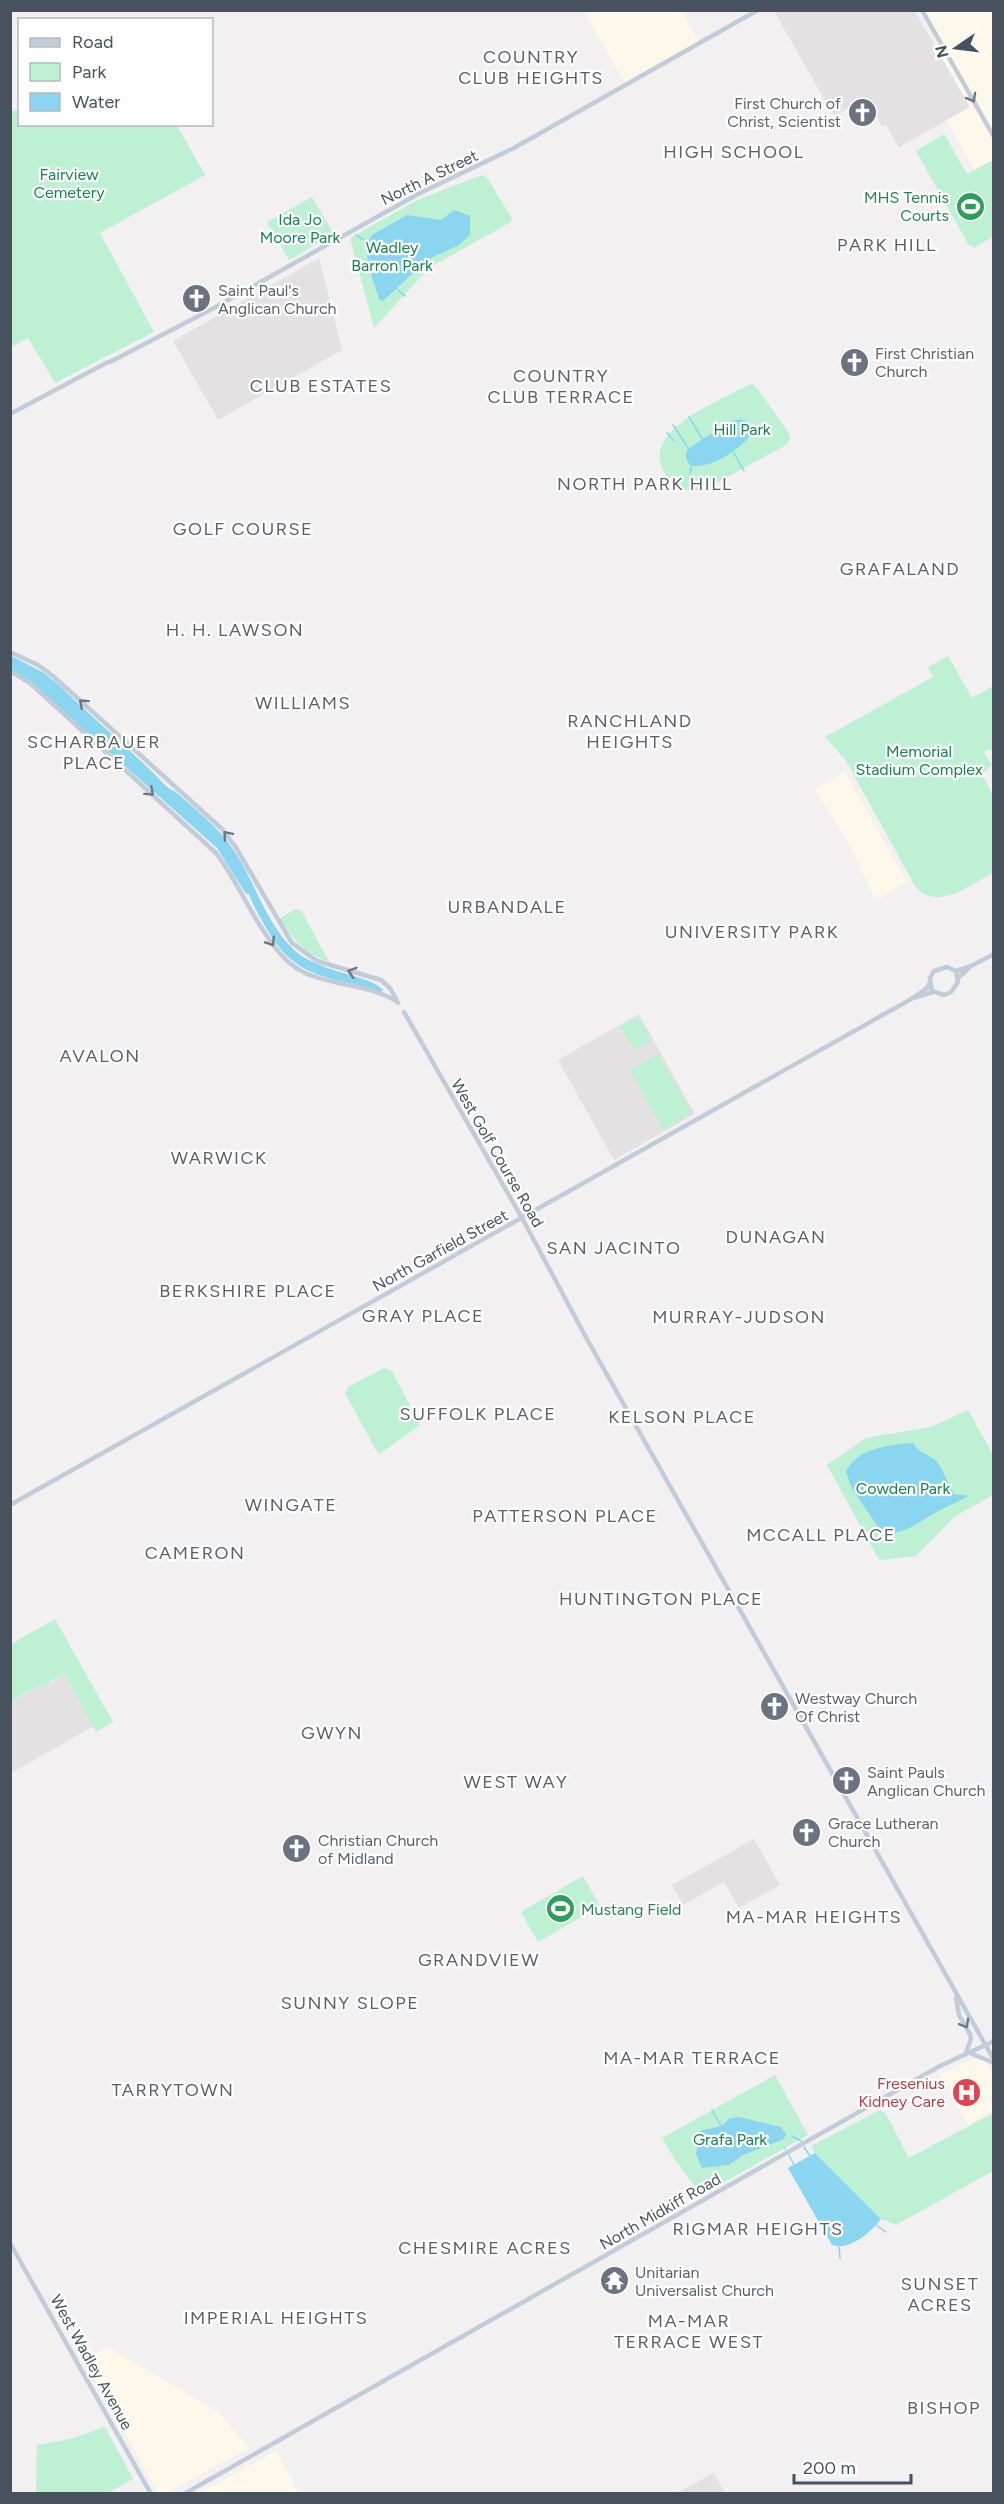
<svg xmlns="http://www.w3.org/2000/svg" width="1004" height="2504" font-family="Figtree,sans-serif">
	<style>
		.commercial { fill: #fdf8ea }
		.education { fill: #e3e1e2 }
		.green { fill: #bef1d4 }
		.water { fill: #8ad5ef }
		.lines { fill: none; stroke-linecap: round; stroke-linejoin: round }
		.stream { stroke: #8ad5ef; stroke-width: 1.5 }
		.secondary { stroke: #c2ccd9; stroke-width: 4.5 }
		.oneway { stroke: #6c7783 }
		.labels { text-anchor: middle; stroke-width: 4.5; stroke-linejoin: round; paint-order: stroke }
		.worship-label { font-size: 16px; fill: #5b616d; stroke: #fff; text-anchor: start }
		.park-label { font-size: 16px; fill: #158350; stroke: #fff }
		.street-label { font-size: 16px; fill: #47525e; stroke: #fff }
		.leisure-label { font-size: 16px; fill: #27864d; stroke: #fff; text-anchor: end }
		.health-label { font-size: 16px; fill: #be3a42; stroke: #fff; text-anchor: end }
		.neighbourhood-label { font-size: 18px; letter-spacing: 1.5px; fill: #5c6065; stroke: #fff }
	</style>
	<rect width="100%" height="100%" fill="#f2f0f0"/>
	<path class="commercial" d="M584,11H684L686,19L700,43L627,87Z
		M922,11H993V204L918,68L946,52Z
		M845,772L907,882L876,900L848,842L815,789Z
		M979,2057L985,2059L993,2073V2111L968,2125L939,2074Z
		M107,2347L217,2411L249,2448L167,2493H158L84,2360Z
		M276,2451L299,2493H199Z"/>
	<path class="education" d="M774,11H915L970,107L899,147L886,125L882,126L866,98L834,116Z
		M319,258L342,350L218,420L173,341Z
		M639,1014L695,1114L614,1160L558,1060Z
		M65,1674L94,1726L11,1773V1702L43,1683L52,1682Z
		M754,1839L780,1885L739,1908L724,1882L683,1905L672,1885Z
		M714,2473L725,2493H677Z"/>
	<path class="green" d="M19,108L20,124L177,125L205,175L100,233L154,332L55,383L28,338L11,347L10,113Z
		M944,134L967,174L993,160V237L974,248L968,244L916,151Z
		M482,175L487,178L512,218L511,222L429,268L374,328L350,238L417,200Z
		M312,197L334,234L289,260L267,222Z
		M752,384L757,388L788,432L790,439L786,445L704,490C687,492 674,490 665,474C639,431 716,403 746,386Z
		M948,656L972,698L993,686V752L990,749L984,752L992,765L982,774L993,795L994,872C971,884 937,913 915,886L845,759L825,737L933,677L928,667Z
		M296,909L301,910L329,962C305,953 292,940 280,918Z
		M638,1016L652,1040L634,1050L620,1026Z
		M659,1054L692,1113L663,1130L630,1070Z
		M384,1368L392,1371L420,1425L380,1454L376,1450L345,1393L348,1387Z
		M968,1410L993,1455V1495L954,1517L916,1556L879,1560L827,1465L866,1438L931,1427Z
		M55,1619L113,1722L96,1732L65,1674C47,1684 28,1689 11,1702V1644Z
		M583,1876L600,1906L538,1942L521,1912Z
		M775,2075L808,2135L703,2194L700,2193L675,2160L662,2138Z
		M880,2110L886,2114L909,2158L993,2113V2171L896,2225L881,2219L815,2153L811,2146Z
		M105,2427L133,2479L108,2493H36L37,2445L70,2439Z"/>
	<path class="water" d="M454,210L470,216V235L459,245L427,260L383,301L379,299L368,265L366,244L372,235L407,215L441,220Z
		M735,420C745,418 750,421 754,430C745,447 709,471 690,465C687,461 685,456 687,451C689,446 728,424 735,420Z
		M10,655L44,673L57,683C92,718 133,751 166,786C169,789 174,791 177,793C193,807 210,821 224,837C252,870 262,919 293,949C316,972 371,975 383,990L381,992C329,975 296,981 266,928C260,917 253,906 249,894H246L217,848L55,704L11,670Z
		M913,1443C920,1454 927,1453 935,1460C944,1469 947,1483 954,1494L968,1496C958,1502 947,1506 937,1512C920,1521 904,1535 883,1534L852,1489L846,1472C856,1448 889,1445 913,1443Z
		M739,2117L781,2127L786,2134L784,2139L743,2155L729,2165L702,2168L696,2154L700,2131L721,2126L730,2118Z
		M815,2153L881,2219C871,2232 850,2251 832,2245L788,2168Z"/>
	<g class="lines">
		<path class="stream" d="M356,235L367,242
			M397,289L405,296
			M689,417L703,440
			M673,425L689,449
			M667,433L674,441
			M733,451L744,471
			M690,473L692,465
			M712,2110L721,2126
			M792,2136L801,2141
			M784,2147L785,2149
			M804,2147L810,2156
			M789,2155L794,2165
			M876,2225L886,2232
			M839,2247L840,2258"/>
		<path class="secondary" d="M922,10L994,137
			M110,362L214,308L418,194L514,148L758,10
			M10,414L108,362
			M10,652L38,665L53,676L222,829L235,846L292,943L317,961L381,980L390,988L398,1003
			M10,671L30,683L216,853C243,887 266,954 303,972C332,986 368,984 396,1001
			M947,967L956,971L958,982L951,992L944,995L932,991L930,978L934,971Z
			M956,971L971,966L994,954
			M958,978L971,966
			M913,998L933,992
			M404,1012L522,1218L588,1341L994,2060
			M10,1505L913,998L927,988L929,984
			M956,1998L959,2015L970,2034L971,2039L965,2055
			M970,2053L994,2063
			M10,2243L151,2494
			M184,2494L940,2066L994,2041"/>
	</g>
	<defs><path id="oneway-chevron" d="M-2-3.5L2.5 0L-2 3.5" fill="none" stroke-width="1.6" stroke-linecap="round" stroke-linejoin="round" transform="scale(1.5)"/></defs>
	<g class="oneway">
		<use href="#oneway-chevron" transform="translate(972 98) rotate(61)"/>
		<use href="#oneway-chevron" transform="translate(83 703) rotate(-138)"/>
		<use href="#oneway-chevron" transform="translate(150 792) rotate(42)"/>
		<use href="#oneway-chevron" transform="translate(227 835) rotate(-130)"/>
		<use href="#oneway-chevron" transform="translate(271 942) rotate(57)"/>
		<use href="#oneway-chevron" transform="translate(352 972) rotate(-164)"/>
		<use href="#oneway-chevron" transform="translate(965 2024) rotate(60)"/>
	</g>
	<defs>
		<symbol id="church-disc" viewBox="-11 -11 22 22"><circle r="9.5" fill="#6b7280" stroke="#fff"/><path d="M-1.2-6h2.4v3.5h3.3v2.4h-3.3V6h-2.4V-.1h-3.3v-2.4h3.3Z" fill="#fff"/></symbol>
		<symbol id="stadium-disc" viewBox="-11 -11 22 22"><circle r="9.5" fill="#2e9e5b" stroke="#fff"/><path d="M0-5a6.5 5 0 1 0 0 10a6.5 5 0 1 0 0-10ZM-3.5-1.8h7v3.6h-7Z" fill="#fff"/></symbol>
		<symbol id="hospital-disc" viewBox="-11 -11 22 22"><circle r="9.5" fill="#e0444e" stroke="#fff"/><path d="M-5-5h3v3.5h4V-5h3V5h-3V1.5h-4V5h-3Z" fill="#fff"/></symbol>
		<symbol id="temple-disc" viewBox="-11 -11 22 22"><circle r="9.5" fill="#6b7280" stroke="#fff"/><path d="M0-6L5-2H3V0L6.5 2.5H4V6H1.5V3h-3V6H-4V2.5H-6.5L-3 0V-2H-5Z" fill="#fff"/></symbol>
	</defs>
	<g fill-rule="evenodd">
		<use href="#church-disc" x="846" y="96" width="33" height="33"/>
		<use href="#stadium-disc" x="954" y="190" width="33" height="33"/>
		<use href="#church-disc" x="180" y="282" width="33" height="33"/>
		<use href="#church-disc" x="838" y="346" width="33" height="33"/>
		<use href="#church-disc" x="758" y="1690" width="33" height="33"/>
		<use href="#church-disc" x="830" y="1764" width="33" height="33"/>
		<use href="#church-disc" x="790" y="1816" width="33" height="33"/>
		<use href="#church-disc" x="280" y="1832" width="33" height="33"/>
		<use href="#stadium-disc" x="544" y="1892" width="33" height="33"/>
		<use href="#hospital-disc" x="950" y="2076" width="33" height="33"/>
		<use href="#temple-disc" x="598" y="2264" width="33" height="33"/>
	</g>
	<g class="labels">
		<g class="worship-label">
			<text x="841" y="109" text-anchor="end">First Church of<tspan x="841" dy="18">Christ, Scientist</tspan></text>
			<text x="218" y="296">Saint Paul's<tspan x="218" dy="18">Anglican Church</tspan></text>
			<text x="875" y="359">First Christian<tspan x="875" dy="18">Church</tspan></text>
			<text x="795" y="1704">Westway Church<tspan x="795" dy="18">Of Christ</tspan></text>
			<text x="867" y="1778">Saint Pauls<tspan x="867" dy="18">Anglican Church</tspan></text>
			<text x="828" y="1829">Grace Lutheran<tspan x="828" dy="18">Church</tspan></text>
			<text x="318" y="1846">Christian Church<tspan x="318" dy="18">of Midland</tspan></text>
			<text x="635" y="2278">Unitarian<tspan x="635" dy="18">Universalist Church</tspan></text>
		</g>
		<g class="park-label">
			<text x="69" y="180">Fairview<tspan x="69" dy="18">Cemetery</tspan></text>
			<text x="300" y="225">Ida Jo<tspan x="300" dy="18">Moore Park</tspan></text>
			<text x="392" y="253">Wadley<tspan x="392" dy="18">Barron Park</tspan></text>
			<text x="742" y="435">Hill Park</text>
			<text x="919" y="757">Memorial<tspan x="919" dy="18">Stadium Complex</tspan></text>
			<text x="903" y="1494">Cowden Park</text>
			<text x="730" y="2145">Grafa Park</text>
		</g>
		<g class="street-label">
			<text transform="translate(429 177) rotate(-26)" y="6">North A Street</text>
			<text transform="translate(498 1153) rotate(60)" y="6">West Golf Course Road</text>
			<text transform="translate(440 1250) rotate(-29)" y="6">North Garfield Street</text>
			<text transform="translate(660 2211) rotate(-30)" y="6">North Midkiff Road</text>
			<text transform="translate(92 2362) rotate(61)" y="6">West Wadley Avenue</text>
		</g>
		<g class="leisure-label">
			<text x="949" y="203">MHS Tennis<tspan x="949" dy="18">Courts</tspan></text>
			<text x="581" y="1915" text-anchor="start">Mustang Field</text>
		</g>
		<g class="health-label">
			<text x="945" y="2089">Fresenius<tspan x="945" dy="18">Kidney Care</tspan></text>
		</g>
		<g class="neighbourhood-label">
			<text x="531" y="63">COUNTRY<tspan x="531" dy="21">CLUB HEIGHTS</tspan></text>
			<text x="734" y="158">HIGH SCHOOL</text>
			<text x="887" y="251">PARK HILL</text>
			<text x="561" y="382">COUNTRY<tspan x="561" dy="21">CLUB TERRACE</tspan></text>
			<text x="321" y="392">CLUB ESTATES</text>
			<text x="645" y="490">NORTH PARK HILL</text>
			<text x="243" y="535">GOLF COURSE</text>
			<text x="900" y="575">GRAFALAND</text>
			<text x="235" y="636">H. H. LAWSON</text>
			<text x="303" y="709">WILLIAMS</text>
			<text x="630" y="727">RANCHLAND<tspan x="630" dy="21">HEIGHTS</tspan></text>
			<text x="94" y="748">SCHARBAUER<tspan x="94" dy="21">PLACE</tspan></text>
			<text x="507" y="913">URBANDALE</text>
			<text x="752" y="938">UNIVERSITY PARK</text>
			<text x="100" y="1062">AVALON</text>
			<text x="219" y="1164">WARWICK</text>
			<text x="776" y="1243">DUNAGAN</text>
			<text x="614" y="1254">SAN JACINTO</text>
			<text x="248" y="1297">BERKSHIRE PLACE</text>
			<text x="423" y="1322">GRAY PLACE</text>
			<text x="739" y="1323">MURRAY-JUDSON</text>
			<text x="478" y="1420">SUFFOLK PLACE</text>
			<text x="682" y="1423">KELSON PLACE</text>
			<text x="291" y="1511">WINGATE</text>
			<text x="565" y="1522">PATTERSON PLACE</text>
			<text x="821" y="1541">MCCALL PLACE</text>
			<text x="195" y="1559">CAMERON</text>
			<text x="661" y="1605">HUNTINGTON PLACE</text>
			<text x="332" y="1739">GWYN</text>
			<text x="516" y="1788">WEST WAY</text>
			<text x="814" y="1923">MA-MAR HEIGHTS</text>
			<text x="479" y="1966">GRANDVIEW</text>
			<text x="350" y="2009">SUNNY SLOPE</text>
			<text x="692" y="2064">MA-MAR TERRACE</text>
			<text x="173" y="2096">TARRYTOWN</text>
			<text x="758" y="2235">RIGMAR HEIGHTS</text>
			<text x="485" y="2254">CHESMIRE ACRES</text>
			<text x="940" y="2290">SUNSET<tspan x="940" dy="21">ACRES</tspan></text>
			<text x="276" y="2324">IMPERIAL HEIGHTS</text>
			<text x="689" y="2327">MA-MAR<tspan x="689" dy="21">TERRACE WEST</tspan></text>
			<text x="944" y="2414">BISHOP</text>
		</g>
	</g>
	<rect width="1004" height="2504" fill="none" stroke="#47525e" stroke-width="24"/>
	<rect x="18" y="18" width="195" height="108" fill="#ffffff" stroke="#b5babf" stroke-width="1.5"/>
	<rect x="30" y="38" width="30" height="9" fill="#c2ccd9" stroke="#b5babf" stroke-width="1.5"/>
	<text x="72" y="48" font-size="18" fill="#47525e">Road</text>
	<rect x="30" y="63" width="30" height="18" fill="#bef1d4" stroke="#b5babf" stroke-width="1.5"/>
	<text x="72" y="78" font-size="18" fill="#47525e">Park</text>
	<rect x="30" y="93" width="30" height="18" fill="#8ad5ef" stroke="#b5babf" stroke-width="1.5"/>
	<text x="72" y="108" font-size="18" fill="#47525e">Water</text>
	<g transform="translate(956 48) rotate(256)" stroke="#ffffff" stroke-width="4.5" paint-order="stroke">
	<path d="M0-4.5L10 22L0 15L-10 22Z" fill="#47525e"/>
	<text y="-9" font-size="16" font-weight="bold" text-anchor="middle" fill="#47525e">N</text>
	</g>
	<path d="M794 2474v9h117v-9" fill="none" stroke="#47525e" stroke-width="3"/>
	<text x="803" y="2474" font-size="18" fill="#47525e" stroke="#ffffff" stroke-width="4.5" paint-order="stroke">200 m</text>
</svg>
